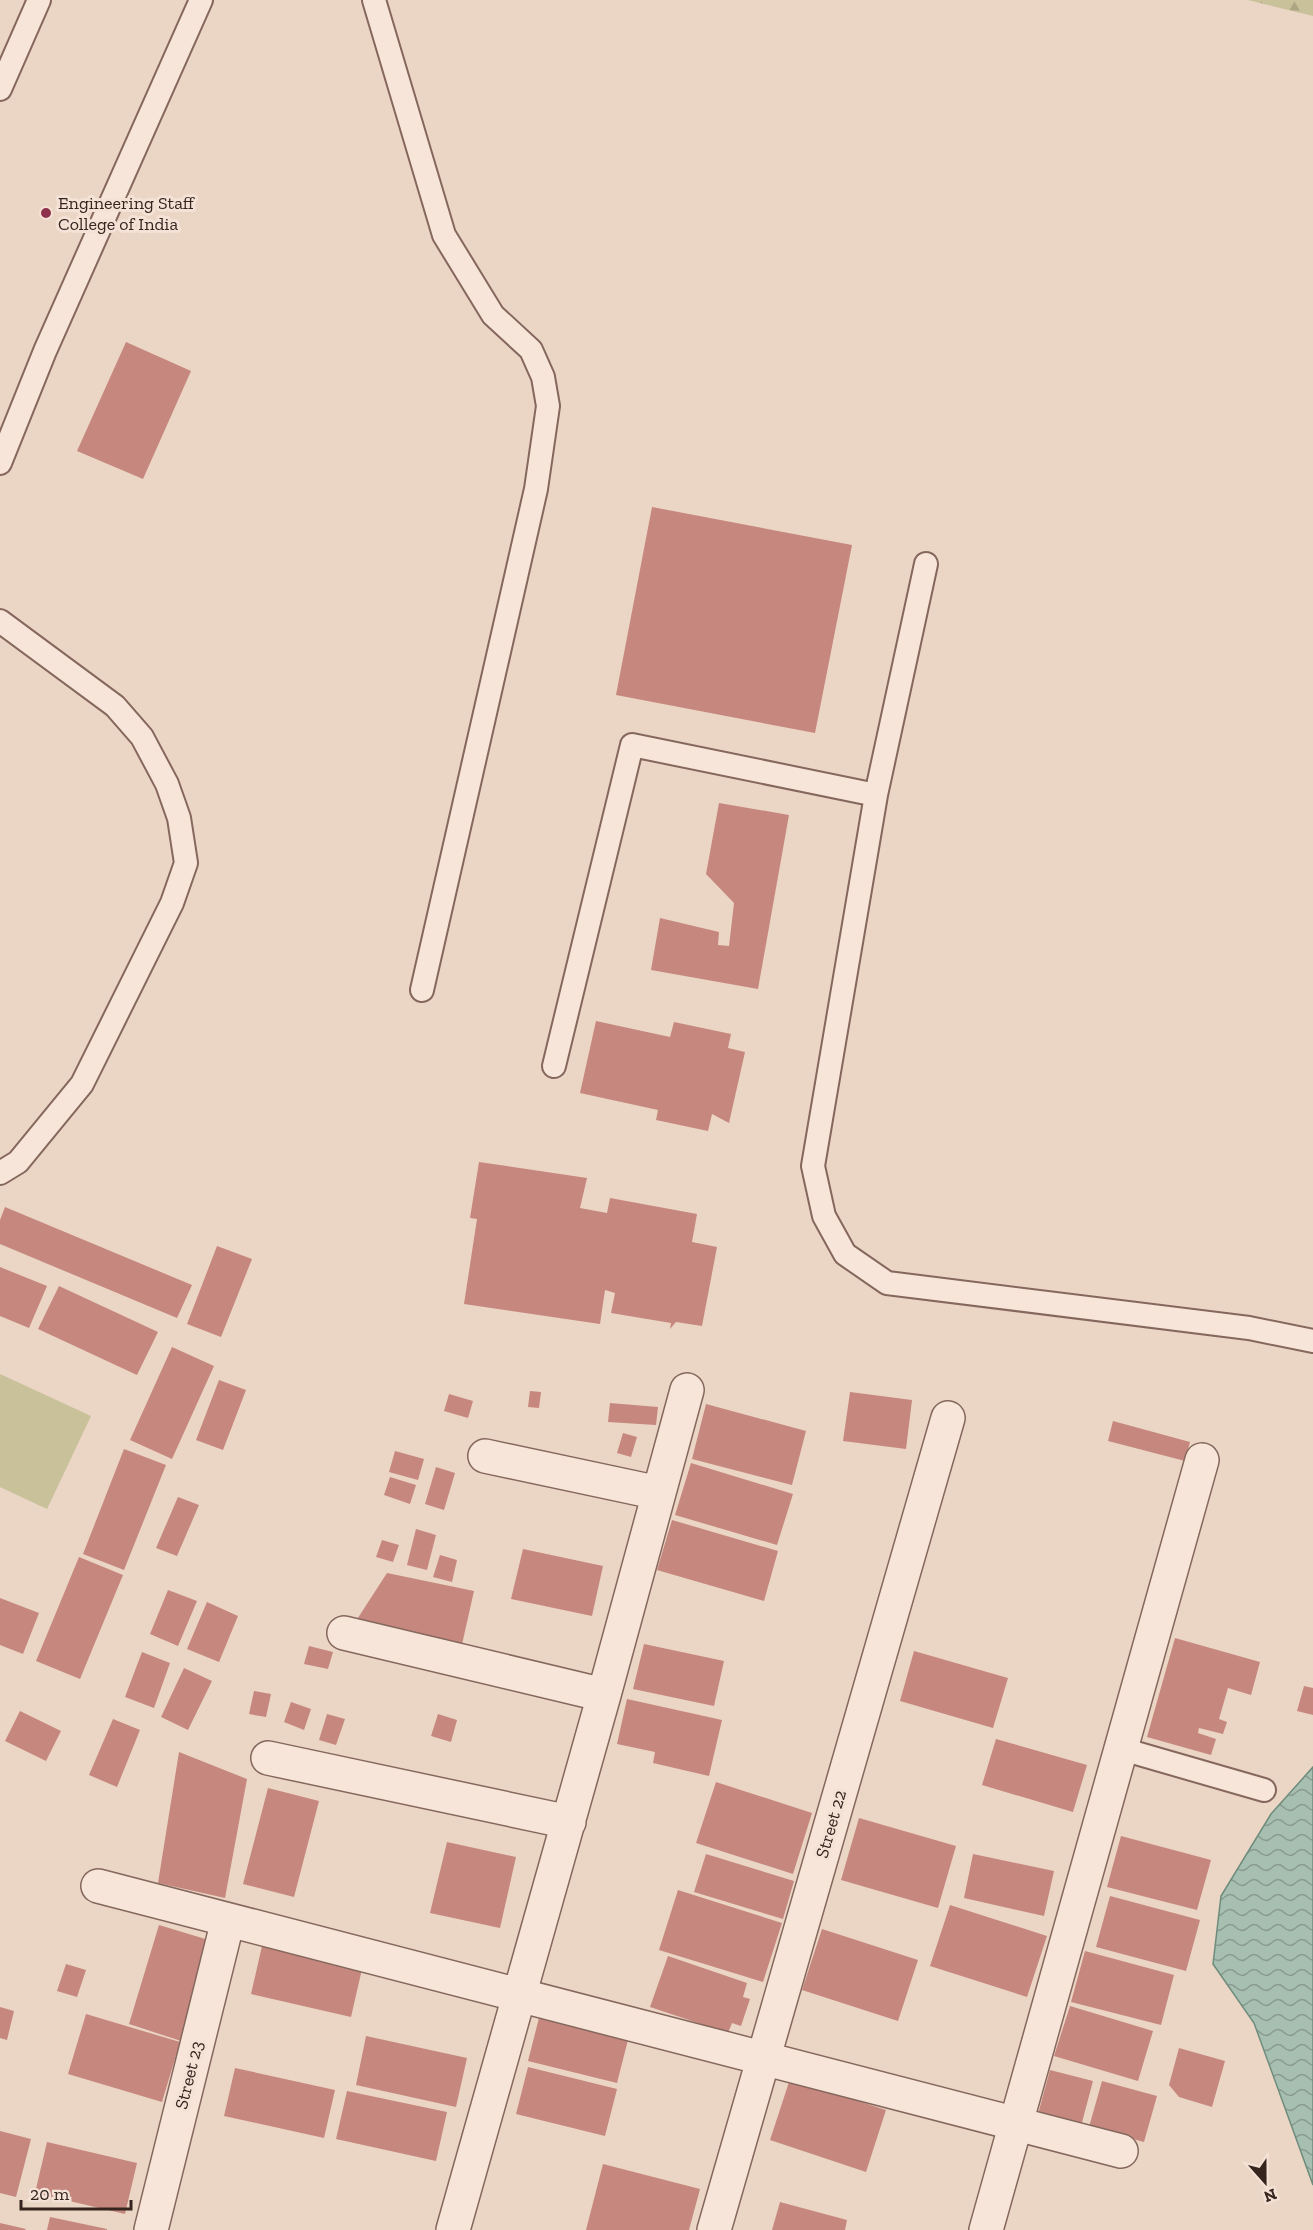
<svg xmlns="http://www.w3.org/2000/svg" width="1313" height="2230" font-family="'Zilla Slab',serif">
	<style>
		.forest { fill: url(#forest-firs) }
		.green { fill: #c8c19a }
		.water { fill: url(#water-waves); stroke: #6e8c7c; stroke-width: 1.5 }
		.building { fill: #c6887e }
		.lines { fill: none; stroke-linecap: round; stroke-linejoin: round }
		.service-casing { stroke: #85675d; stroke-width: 26 }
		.minor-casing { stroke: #85675d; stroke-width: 36 }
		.service { stroke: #f6e5d8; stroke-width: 22 }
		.minor { stroke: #f6e5d8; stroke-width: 33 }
		.poi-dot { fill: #8f314c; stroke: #f3e2d5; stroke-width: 2 }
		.labels { text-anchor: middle; stroke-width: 6; stroke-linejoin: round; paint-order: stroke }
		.poi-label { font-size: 18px; fill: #36241f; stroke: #f3e2d5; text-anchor: start }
		.street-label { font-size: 18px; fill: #36241f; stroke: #f3e2d5 }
	</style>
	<defs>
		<pattern id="forest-firs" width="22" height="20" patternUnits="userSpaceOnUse" patternTransform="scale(1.5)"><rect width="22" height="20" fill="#c8c19a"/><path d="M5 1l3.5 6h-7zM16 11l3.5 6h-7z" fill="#aca684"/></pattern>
		<pattern id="water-waves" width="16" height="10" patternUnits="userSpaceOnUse" patternTransform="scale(1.5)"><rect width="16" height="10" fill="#a7bfb1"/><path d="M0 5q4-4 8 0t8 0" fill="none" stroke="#899b8f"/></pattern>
	</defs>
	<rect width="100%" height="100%" fill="#ebd5c5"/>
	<path class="forest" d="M1248,0H1313V16Z"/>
	<path class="green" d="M0,1374L91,1416L47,1509L0,1487Z"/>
	<path class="water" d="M1313,1767V2185L1254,2023L1213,1964L1221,1896L1271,1814Z"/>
	<path class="building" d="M126,342L191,371L143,479L77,451Z
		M652,507L852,545L815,733L616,695Z
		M719,803L789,815L758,989L651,970L660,918L719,932L718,945L729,946L734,903L706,874Z
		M596,1021L670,1037L674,1022L731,1034L728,1048L745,1052L729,1123L712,1114L708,1131L656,1120L658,1110L580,1093Z
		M479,1162L587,1178L580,1208L607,1213L610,1198L697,1214L692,1242L717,1247L702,1326L676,1322L670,1329L671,1323L611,1313L615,1293L605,1290L600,1324L464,1304L477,1219L470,1218Z
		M5,1207L192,1285L177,1318L0,1244V1220Z
		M217,1246L252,1259L221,1337L187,1324Z
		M0,1267L47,1286L29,1328L0,1316Z
		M59,1286L158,1332L137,1375L38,1329Z
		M172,1347L214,1366L172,1459L130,1440Z
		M219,1380L246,1390L223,1450L196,1440Z
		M530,1391L541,1392L539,1408L528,1407Z
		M850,1392L912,1400L906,1449L843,1441Z
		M449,1394L473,1401L468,1418L444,1411Z
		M610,1403L658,1407L656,1425L608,1422Z
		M706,1404L806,1431L792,1485L692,1459Z
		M1113,1421L1190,1442L1185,1461L1108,1441Z
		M623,1433L637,1437L631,1457L617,1453Z
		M124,1449L166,1465L124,1570L83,1554Z
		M395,1451L424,1459L418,1480L389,1472Z
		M691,1463L793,1494L777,1545L675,1515Z
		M436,1467L455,1473L444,1510L425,1504Z
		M390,1477L416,1485L410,1504L384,1495Z
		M178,1497L199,1505L177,1556L156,1548Z
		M672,1520L778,1551L764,1601L657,1570Z
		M416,1529L436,1535L427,1570L407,1565Z
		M382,1540L399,1545L393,1562L376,1557Z
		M523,1549L603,1566L592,1616L511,1599Z
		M440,1555L457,1560L452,1582L433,1577Z
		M79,1557L123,1575L80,1679L36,1661Z
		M387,1573L474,1591L461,1649L354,1624Z
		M168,1590L197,1601L178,1646L150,1634Z
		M0,1598L39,1613L23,1654L0,1645Z
		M207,1602L238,1616L219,1662L187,1649Z
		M1175,1638L1260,1662L1251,1695L1228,1688L1219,1719L1227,1722L1223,1734L1199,1728L1198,1733L1216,1739L1211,1755L1147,1737Z
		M644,1644L724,1661L714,1706L633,1689Z
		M309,1646L333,1652L328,1669L304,1664Z
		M914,1651L1008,1678L993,1728L900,1701Z
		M142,1652L170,1663L154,1708L125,1697Z
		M184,1668L212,1681L188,1730L161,1717Z
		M1304,1686L1313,1688V1715L1297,1711Z
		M254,1691L271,1694L266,1717L249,1714Z
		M627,1699L722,1720L709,1776L653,1763L655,1752L617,1744Z
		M291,1702L311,1709L304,1730L284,1722Z
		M20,1711L61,1731L46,1761L5,1741Z
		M327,1714L345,1719L336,1745L319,1740Z
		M438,1714L457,1720L451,1742L431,1736Z
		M113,1719L140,1730L117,1787L89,1775Z
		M996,1739L1087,1765L1073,1812L982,1785Z
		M179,1752L247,1779L225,1898L158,1883Z
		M716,1782L812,1813L793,1874L696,1843Z
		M268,1788L319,1801L294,1897L243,1884Z
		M859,1818L956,1846L938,1908L841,1880Z
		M1121,1836L1211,1860L1197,1910L1107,1887Z
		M447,1842L516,1857L500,1928L430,1913Z
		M706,1854L794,1881L783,1919L694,1892Z
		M973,1854L1054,1871L1044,1916L964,1898Z
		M678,1890L782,1923L763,1982L659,1950Z
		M1110,1896L1200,1920L1186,1971L1096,1947Z
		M950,1905L1047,1936L1027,1997L930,1966Z
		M159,1925L212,1941L181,2041L129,2024Z
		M822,1929L918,1960L898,2021L802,1990Z
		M262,1946L362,1969L351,2017L251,1994Z
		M1085,1951L1174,1975L1161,2025L1071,2002Z
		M668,1956L747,1983L743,1997L750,1999L741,2026L732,2023L728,2033L650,2007Z
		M66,1964L86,1970L77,1997L57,1991Z
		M1070,2006L1153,2031L1138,2081L1054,2056Z
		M0,2007L14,2011L7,2040L0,2038Z
		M86,2014L180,2042L162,2102L68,2074Z
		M540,2014L629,2036L617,2083L528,2061Z
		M366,2036L467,2058L456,2107L356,2085Z
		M1179,2048L1225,2061L1212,2107L1179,2097L1169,2085Z
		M528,2067L617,2089L605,2136L516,2114Z
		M235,2068L335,2090L324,2138L224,2116Z
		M1050,2070L1093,2081L1080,2130L1037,2118Z
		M790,2079L886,2110L866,2172L770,2140Z
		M1102,2081L1157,2096L1144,2142L1089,2127Z
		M347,2091L447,2112L436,2161L336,2139Z
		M0,2131L31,2139L16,2197L0,2193Z
		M47,2142L137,2163L125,2214L35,2193Z
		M603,2164L700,2189L689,2230H586Z
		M780,2202L847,2220L845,2230H772Z
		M50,2217L107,2229V2230H47Z
		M0,2223L26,2229L25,2230H0Z"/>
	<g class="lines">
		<defs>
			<path id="service" d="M374,0L444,235L493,315L531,350L543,377L548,406L536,489L422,990
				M0,89L39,0
				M0,463L45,351L201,0
				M926,564L876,795L813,1166L824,1216L845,1254L887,1283L1249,1328L1313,1341
				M0,621L115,706L142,737L167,784L179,818L186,863L172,903L82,1084L18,1162L0,1173
				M554,1066L632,745L876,795
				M1122,1749L1264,1790"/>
			<path id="minor" d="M485,1456L659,1493
				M344,1633L604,1695
				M268,1758L569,1822
				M98,1886L1121,2151
				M151,2230L228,1920
				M453,2230L604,1695L687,1390
				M714,2230L948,1418
				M986,2230L1202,1460"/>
		</defs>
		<use href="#service" class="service-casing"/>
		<use href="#minor" class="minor-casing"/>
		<use href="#service" class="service"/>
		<use href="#minor" class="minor"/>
	</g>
	<circle class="poi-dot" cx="46" cy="213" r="6"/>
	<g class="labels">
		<g class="poi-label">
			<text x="58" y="209">Engineering Staff<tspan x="58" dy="21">College of India</tspan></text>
		</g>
		<g class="street-label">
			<text transform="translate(831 1824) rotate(-74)" y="6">Street 22</text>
			<text transform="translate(189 2075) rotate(-76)" y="6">Street 23</text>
		</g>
	</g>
	<g transform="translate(1265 2182) rotate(159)" stroke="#f3e2d5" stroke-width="4.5" paint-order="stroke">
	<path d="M0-4.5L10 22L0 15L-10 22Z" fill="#36241f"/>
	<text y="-9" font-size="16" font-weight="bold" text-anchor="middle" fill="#36241f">N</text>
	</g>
	<path d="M21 2200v9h110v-9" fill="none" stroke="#36241f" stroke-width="3"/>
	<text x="30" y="2200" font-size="18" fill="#36241f" stroke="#f3e2d5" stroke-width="4.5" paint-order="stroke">20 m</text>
</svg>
